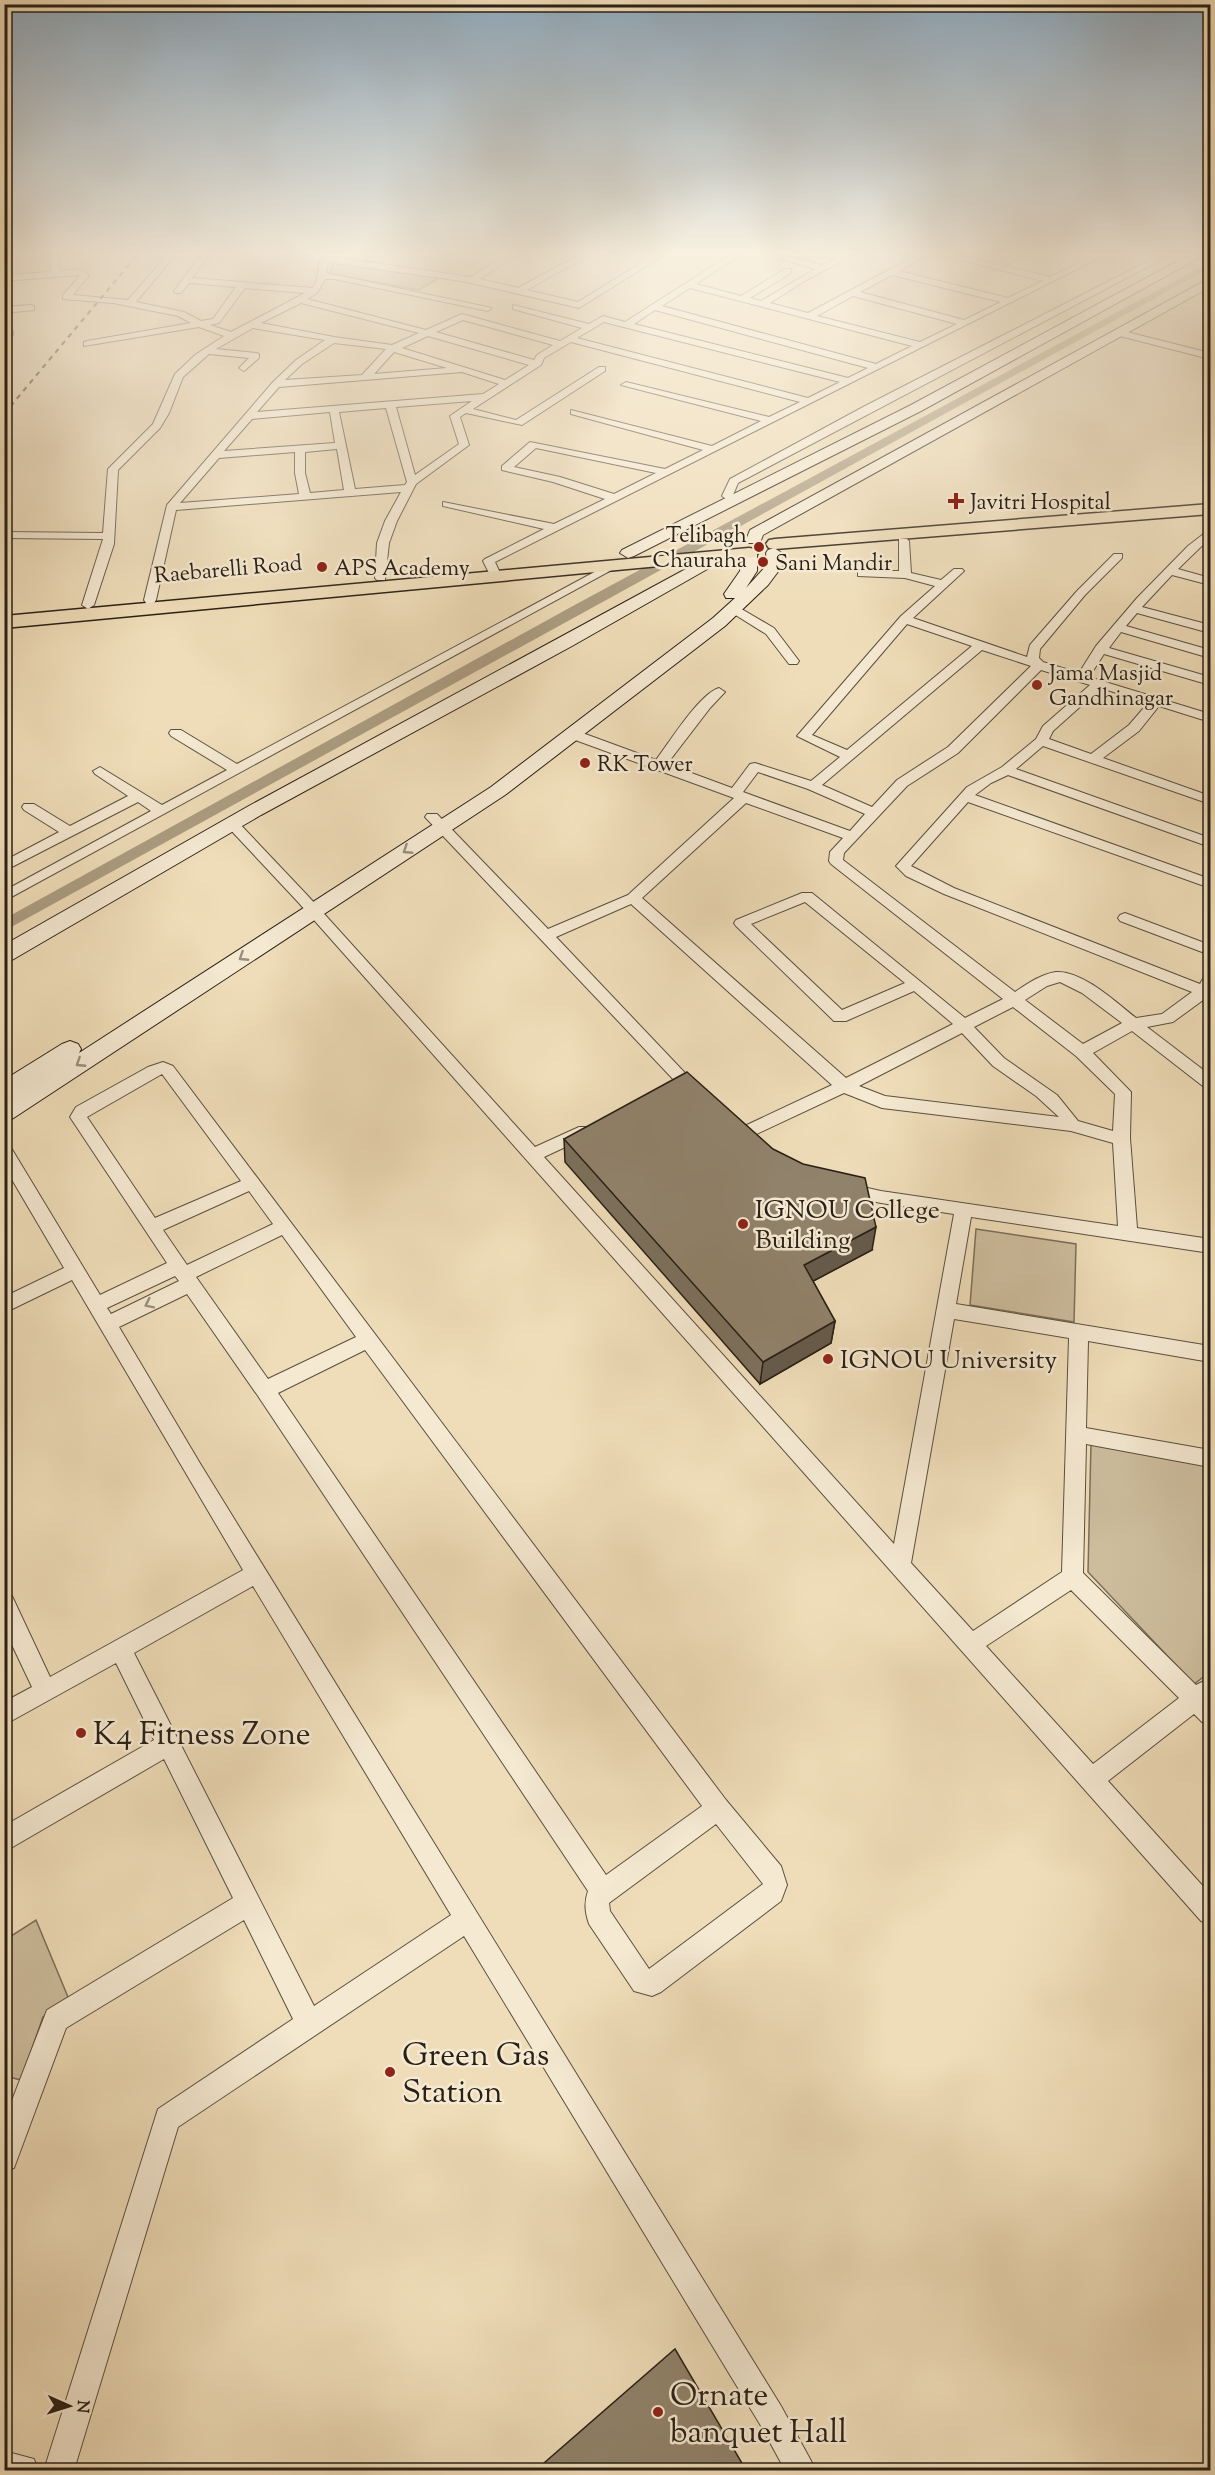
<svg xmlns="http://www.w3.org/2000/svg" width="1215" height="2475" font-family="'Sorts Mill Goudy',serif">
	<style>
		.green { fill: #cdbd9d; stroke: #7b6e5a; stroke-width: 1.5 }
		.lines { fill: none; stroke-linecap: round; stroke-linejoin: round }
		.canal { fill: #ac9d82; fill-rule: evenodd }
		.street-casing { stroke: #5a4f3f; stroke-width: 2 }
		.secondary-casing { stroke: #292016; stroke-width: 2 }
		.primary-casing { stroke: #292016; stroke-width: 3 }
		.street { fill: #f5e9d2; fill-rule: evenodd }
		.secondary { fill: #f5e9d2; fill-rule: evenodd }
		.primary { fill: #efddb9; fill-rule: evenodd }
		.rail { stroke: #292016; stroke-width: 2; stroke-dasharray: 5 5; stroke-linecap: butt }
		.wall { fill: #7c705c; stroke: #292016; stroke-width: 1.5 }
		.shaded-wall { fill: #655b4b; stroke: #292016; stroke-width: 1.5 }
		.building { fill: #90826b; stroke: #292016; stroke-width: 1.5 }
		.oneway { stroke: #998f7d }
		.poi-dot { fill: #8f2418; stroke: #f5e9d2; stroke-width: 2 }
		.labels { text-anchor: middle; stroke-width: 5; stroke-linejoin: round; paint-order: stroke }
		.far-poi-label { font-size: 22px; fill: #292016; stroke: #f5e9d2; text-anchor: start }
		.far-street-label { font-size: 22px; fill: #292016; stroke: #f5e9d2 }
		.poi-label { font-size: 26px; fill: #292016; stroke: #f5e9d2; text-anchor: start }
		.near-poi-label { font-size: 32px; fill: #292016; stroke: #f5e9d2; text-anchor: start }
	</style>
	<rect width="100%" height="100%" fill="#efddb9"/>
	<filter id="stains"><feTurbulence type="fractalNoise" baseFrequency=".00333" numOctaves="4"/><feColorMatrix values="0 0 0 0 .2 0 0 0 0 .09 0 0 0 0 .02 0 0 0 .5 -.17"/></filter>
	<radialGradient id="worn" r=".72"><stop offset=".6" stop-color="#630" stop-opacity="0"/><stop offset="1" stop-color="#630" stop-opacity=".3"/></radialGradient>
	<path class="green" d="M333,262L439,278L419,290L330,274Z
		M976,1229L1076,1244L1074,1322L970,1305Z
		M1091,1443L1210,1465V1672L1194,1684L1088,1572Z
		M36,1920L68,1997L43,2017L21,2080L5,2076V1940Z"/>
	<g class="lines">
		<path class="canal" d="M1210,262V268L4,931V919L571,607Z"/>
		<defs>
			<path id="street" d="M50,255H58L60,271L79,269L89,275L73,295L128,300L167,255H175L136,302L184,312L201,321L213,319L236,287L189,283L181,293H175L174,291L201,255H209L192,278L312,288L316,283L321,255L471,277L506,255H516L480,279L518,288L579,255H589L527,290L578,302L654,255H664L579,308L462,281L328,262L326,273L492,308L488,311L334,279H325L317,293L307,299L426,330L462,314L560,341L582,328L513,309V305L589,324L603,316L625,322L730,255H740L696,284L741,296L785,269H791V273L750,298L761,301L815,269L767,255H781L822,265L843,255H853L808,279L770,303L808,313L917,255H927L899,271L1008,298L1043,281L942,255H956L996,264L1014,255H1024L1004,266L1050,277L1095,255H1105L495,562L501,575L499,577H491L483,561L485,559L544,529L443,506V502L554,524L605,499L553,482L502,470V466L530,442L665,469L703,450L571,414V410L712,446L761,421L621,385L626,382L769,417L800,402L571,342L544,358L541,365L473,409L516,420L599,367H605V371L522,425L466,413L460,417L469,445L416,484L397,521L389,543L385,580H377L375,578L377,543L385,521L401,492L176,510L156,600L154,603H146L144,600L167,505L273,382L296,360L325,340L253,328L216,349L256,353L259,354V358L244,371L239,368L249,358L209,354L183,377L169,413L160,428L118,470L114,544L94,605L88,609L82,605L103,539L4,538V532L103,533L108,469L153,424L175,374L195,355L224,336L199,327L84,346V342L87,341L191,323L178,316L113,303L63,299V295L80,276L78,275L4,281V275L51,272ZM892,275L1001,302L964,320L860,292ZM245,288L305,293L231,332L210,325L219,323ZM690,288L912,346L876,364L662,306ZM853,296L957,324L920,342L817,316ZM301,303L419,333L392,345L334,337L261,323ZM655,310L868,368L848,378L634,324ZM463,320L553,345L537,355L534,360L436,332ZM604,322L840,382L808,398L577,338ZM428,336L529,365L505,380L402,348ZM334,343L386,349L362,375L285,380L302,364ZM394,352L447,368L374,374ZM462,372L499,384L483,394L257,412L279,387ZM472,401L450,416L459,444L415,475L396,407ZM386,408L407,482L405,485L355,489L339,412ZM330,412L335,443L224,451L252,419ZM536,448L656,473L614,494L560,477L514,467ZM337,449L344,490L310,493L305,473V452ZM295,452V473L299,494L180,503L219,458Z
				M1160,255H1170L738,483L733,495L739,500L738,502H730L722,496L730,479L865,406Z
				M31,305L34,306V310L4,313V307Z
				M10,330L13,331V335L4,337V331Z
				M1119,330L1210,353V359L1116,335L1114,333Z
				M1210,529V538L1178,569L1210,578V585L1172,575L1142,607L1210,625V633L1137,613L1126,626L1210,650V658L1121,632L1109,648L1210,677V685L1104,654L1089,677L1210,714V722L1159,706L1139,731L1103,758L1210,796V804L1043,746L1016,769L1210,838V847L1008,775L991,783L975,795L1210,879V888L968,802L911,866L954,888L1200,984L1205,975L1210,974V995L1173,1022L1147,1027L1210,1075V1089L1204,1087L1132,1031L1093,1053L1131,1092L1130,1138L1137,1228L1210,1239V1253L971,1217L956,1304L1210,1346V1362L1088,1341L1086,1428L1210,1450V1467L1086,1444L1083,1573L1196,1685L1210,1678V1725L1202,1722L1194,1714L1108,1781L1210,1894V1924L1201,1921L298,902L225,824L232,820L237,821L308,896L535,1147L579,1127H591L593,1131L591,1135L544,1157L894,1544L954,1214L881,1203L839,1194L836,1189L839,1184L845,1183L881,1191L1118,1226L1113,1143L1071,1131L882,1108L844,1093L748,1138H736L734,1134L736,1130L832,1085L631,904L556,937L704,1093L702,1097H690L425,817L427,814H437L548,929L628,895L734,798L567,737L565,734L567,731H577L656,760C669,743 699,694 719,688L725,692L710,708L667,764L732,788L750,764L755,763L811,781L840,757L797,736L901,616L935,586L905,578L858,576V572L862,571H899V539H907L909,541L911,573L941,580L954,569H962L964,571L913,618L1027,657L1030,645L1077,591L1114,554H1122V558L1085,595L1040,649L1039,658L1043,662L1079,673L1096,646L1137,598L1188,546ZM907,624L972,646L847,750L812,735ZM982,650L1031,666L948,747L897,780L872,807L822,785ZM1041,670L1090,685L1043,726L1036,739L1002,767L967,787L896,866L906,876L944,894L1192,992L1162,1014L1136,1018C1117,1003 1082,970 1056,972C1041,974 1027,984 1015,992L843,860L844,853L907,786L958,753ZM1101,688L1148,703L1129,725L1091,754L1049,739L1053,731ZM758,772L808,789L865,814L850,831L743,792ZM746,803L843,838L830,852L829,861L831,864L1003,999L965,1018L812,893H802L736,920L734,923L736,926L834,1021H846L914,991L953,1024L846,1078L642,898ZM805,902L905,983L842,1010L751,924ZM1060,982L1082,993L1122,1023L1083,1044L1025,1000L1047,986ZM1013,1007L1076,1056L1115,1094L1113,1131L1078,1121L1057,1095L1004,1058L974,1027ZM962,1033L993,1066L1036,1096L1059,1117L885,1096L859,1086ZM954,1319L1069,1338L1062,1572L973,1631L911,1563ZM1071,1590L1179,1698L1093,1764L986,1646Z
				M613,562L617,563V567L4,901V891L151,811L138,802L4,871V861L59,832L24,810L22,807L24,804H34L70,826L128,796L95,774L93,771L100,767L162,805L227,770L171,736L169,733L171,730H181L237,764Z
				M733,604L774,628L799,661L797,664H789L766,634L729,611L727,608Z
				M1125,913L1210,945V955L1120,921L1118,918L1120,915Z
				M163,1062L173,1066L726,1800L781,1866L787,1885L781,1901L661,1992L652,1996L634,1991L589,1924C585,1912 584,1903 588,1891L258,1396L187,1294L119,1327L201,1465L781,2406L816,2470H785L761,2426L464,1936L178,2127L74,2470H44L158,2109L293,2019L244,1920L66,2028L14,2168L4,2171V2121L47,2010L233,1898L164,1759L4,1852V1826L154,1740L116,1663L4,1725V1702L32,1687L4,1628V1593L12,1596L50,1677L243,1570L72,1280L4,1313V1297L64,1268L4,1166V1144L10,1146L100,1295L167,1263L70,1117L76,1107L148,1067ZM162,1074L241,1181L155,1218L87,1117ZM249,1191L273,1224L187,1265L163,1230ZM282,1235L356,1337L268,1379L196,1277ZM175,1276L179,1281L111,1314L107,1308ZM365,1350L702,1806L606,1875L278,1393ZM253,1586L451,1915L314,2006L134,1653ZM716,1824L763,1884L649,1969L610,1911L609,1903Z
				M4,2451L34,2459L38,2470H4Z"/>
			<path id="secondary" d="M1189,255H1204L921,411L634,556L628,558L620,553L622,550L911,405Z
				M1210,278V287L763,535L760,543H748L746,540L750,530Z
				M749,548L757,553V571L746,588L767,565L766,553L768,550L774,548L782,553L783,565L768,585L725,626L505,795L12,1119L4,1121V1101L11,1097L4,1099V1080L62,1044L70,1041L78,1044L81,1049L79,1053L491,787L713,618L735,598H726L724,594L740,571L741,553Z
				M719,551L725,553L727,556L725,559L572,646L261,815L12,960L4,962V945L247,807Z"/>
			<path id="primary" d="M1210,504V514L775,549L769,548L766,544L769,540L775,539Z
				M749,548L755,549L758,553L755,557L4,628V616Z"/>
		</defs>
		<use href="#street" class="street-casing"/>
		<use href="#secondary" class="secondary-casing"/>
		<use href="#primary" class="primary-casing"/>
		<use href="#street" class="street"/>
		<use href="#secondary" class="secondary"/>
		<use href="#primary" class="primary"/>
		<path class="rail" d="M4,414L137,255"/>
	</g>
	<path class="wall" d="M564,1139L872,1250L813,1281L835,1321L831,1343L760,1384L565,1162Z"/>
	<path class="shaded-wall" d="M876,1227L872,1250L800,1288L804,1265Z
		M835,1321L831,1343L760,1384L763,1362Z"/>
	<path class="building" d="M687,1072L773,1149L803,1164L865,1178L876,1227L804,1265L835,1321L763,1362L564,1139Z
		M675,2349L746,2470H536Z"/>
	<defs><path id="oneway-chevron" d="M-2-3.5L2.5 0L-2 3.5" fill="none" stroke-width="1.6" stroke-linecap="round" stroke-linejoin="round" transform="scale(1.5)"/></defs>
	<g class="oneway">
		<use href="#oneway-chevron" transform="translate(407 850) rotate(147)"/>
		<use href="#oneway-chevron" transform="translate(243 957) rotate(147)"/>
		<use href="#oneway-chevron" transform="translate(80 1063) rotate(147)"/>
		<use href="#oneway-chevron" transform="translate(149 1304) rotate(154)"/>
	</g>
	<linearGradient id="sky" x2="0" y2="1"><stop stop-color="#90abbf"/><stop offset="0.42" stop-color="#f8f0e0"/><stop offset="1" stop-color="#f8f0e0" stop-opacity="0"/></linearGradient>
	<rect width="1215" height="601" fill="url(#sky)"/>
	<g class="poi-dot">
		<path d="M953 492h6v6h6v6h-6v6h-6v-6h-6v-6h6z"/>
		<circle cx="759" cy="547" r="6"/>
		<circle cx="763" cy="562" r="6"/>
		<circle cx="322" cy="567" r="6"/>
		<circle cx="1037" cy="685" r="6"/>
		<circle cx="585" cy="763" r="6"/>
		<circle cx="743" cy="1224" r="6"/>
		<circle cx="828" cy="1359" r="6"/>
		<circle cx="81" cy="1733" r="6"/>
		<circle cx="390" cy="2072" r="6"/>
		<circle cx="658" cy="2412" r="6"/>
	</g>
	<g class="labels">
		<g class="far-poi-label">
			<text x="970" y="509">Javitri Hospital</text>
			<text x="747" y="542" text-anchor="end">Telibagh<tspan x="747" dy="25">Chauraha</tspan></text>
			<text x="775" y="570">Sani Mandir</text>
			<text x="334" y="575">APS Academy</text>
			<text x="1049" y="680">Jama Masjid<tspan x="1049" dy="25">Gandhinagar</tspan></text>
			<text x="597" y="771">RK Tower</text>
		</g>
		<g class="far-street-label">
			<text transform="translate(228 568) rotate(-5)" y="8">Raebarelli Road</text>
		</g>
		<g class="poi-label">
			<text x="755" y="1218">IGNOU College<tspan x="755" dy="30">Building</tspan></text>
			<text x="840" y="1368">IGNOU University</text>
		</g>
		<g class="near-poi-label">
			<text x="93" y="1744">K4 Fitness Zone</text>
			<text x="402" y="2065">Green Gas<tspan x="402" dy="37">Station</tspan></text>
			<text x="670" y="2405">Ornate<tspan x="670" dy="37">banquet Hall</tspan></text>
		</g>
	</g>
	<rect width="1215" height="2475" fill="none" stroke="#efddb9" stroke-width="24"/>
	<rect x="6" y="6" width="1203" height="2463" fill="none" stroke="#292016" stroke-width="3"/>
	<rect x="12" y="12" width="1191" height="2451" fill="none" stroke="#292016" stroke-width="1.5"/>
	<g transform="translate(69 2406) rotate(93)" stroke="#f5e9d2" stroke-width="4.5" paint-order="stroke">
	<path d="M0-4.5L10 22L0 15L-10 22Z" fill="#292016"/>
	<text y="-9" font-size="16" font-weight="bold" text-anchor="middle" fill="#292016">N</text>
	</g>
	<rect width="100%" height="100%" filter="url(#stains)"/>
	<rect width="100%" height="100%" fill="url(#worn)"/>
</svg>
